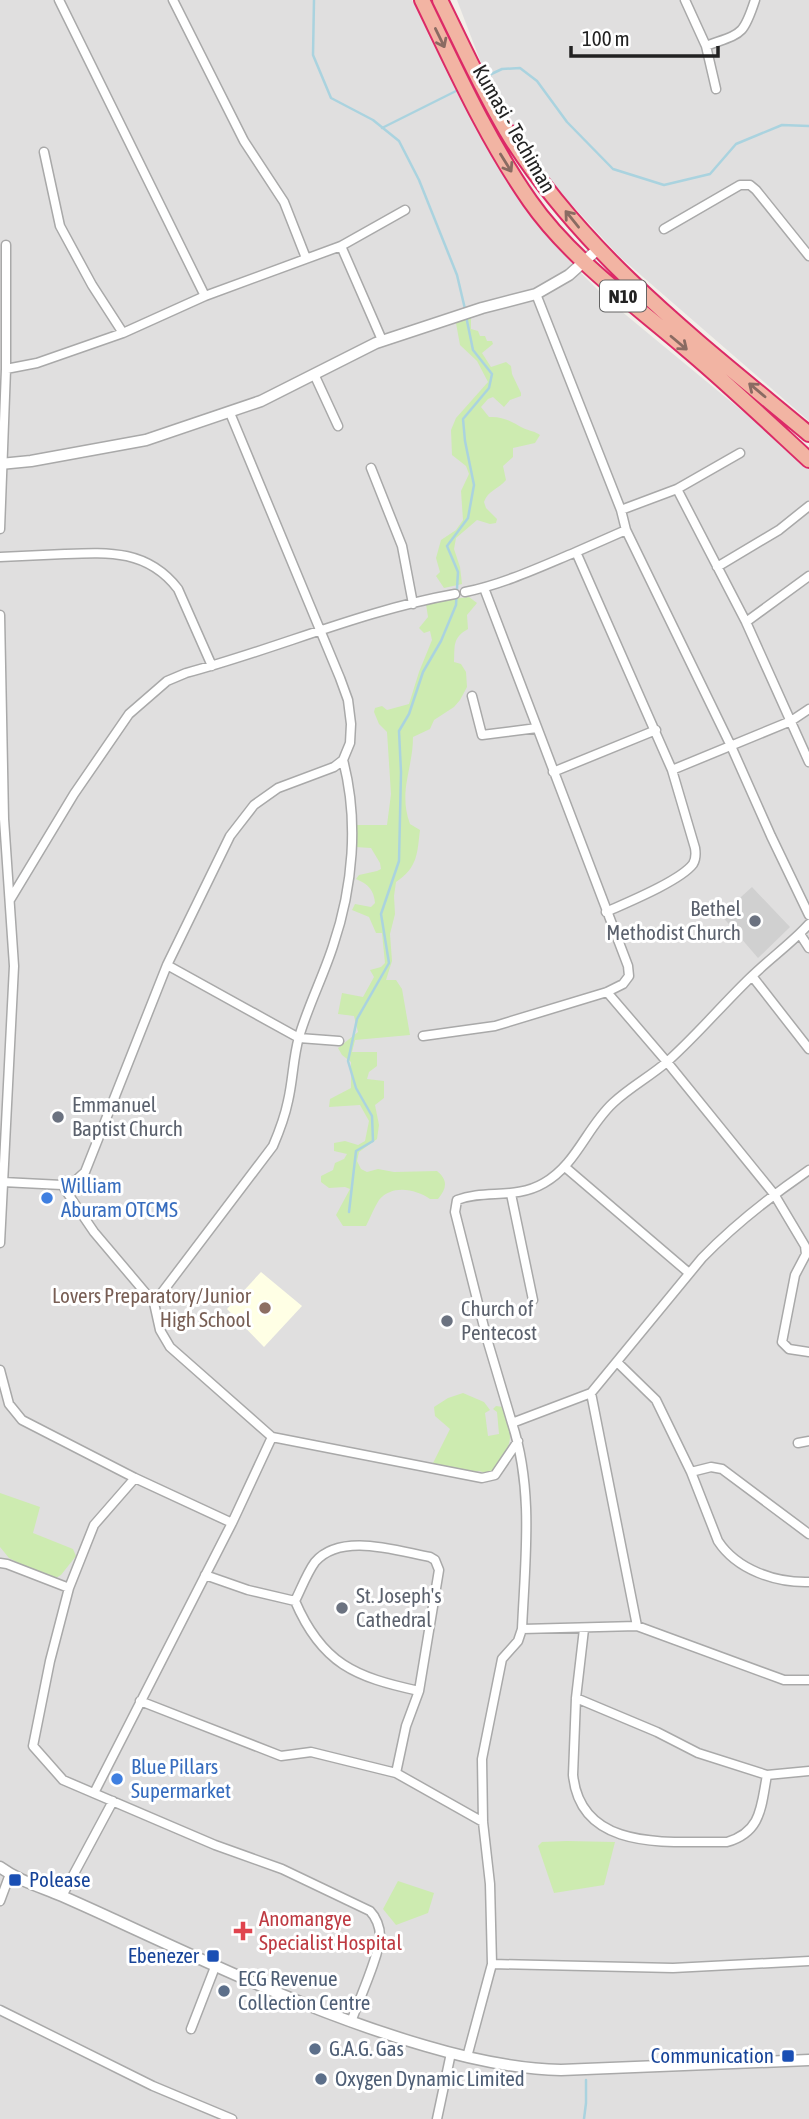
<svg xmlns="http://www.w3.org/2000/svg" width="809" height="2119" font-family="'Asap Condensed',sans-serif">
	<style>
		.residential { fill: #e0dfdf }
		.education { fill: #ffffe5 }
		.religious { fill: #d0d0d0 }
		.grass { fill: #cdebb0 }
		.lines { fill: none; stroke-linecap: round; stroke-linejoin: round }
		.stream { stroke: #aad3df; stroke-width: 2.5 }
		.minor-casing { stroke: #a9a9a9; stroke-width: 11 }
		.tertiary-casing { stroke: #a9a9a9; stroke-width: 13 }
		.trunk-casing { stroke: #dc2a67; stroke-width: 18 }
		.minor { stroke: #fff; stroke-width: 8 }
		.tertiary { stroke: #fff; stroke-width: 10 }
		.trunk { stroke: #f2b4a3; stroke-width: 14 }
		.oneway { stroke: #8a6b62 }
		.worship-dot { fill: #6b7280; stroke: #fff; stroke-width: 2.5 }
		.shop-dot { fill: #3f7fe0; stroke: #fff; stroke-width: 2.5 }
		.education-dot { fill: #8d6e63; stroke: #fff; stroke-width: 2.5 }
		.transit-dot { fill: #1a4fb4; stroke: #fff; stroke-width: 2.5 }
		.health-dot { fill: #e0444e; stroke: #fff; stroke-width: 2.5 }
		.service-dot { fill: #5c6f8a; stroke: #fff; stroke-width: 2.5 }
		.labels { text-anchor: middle; stroke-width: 6; stroke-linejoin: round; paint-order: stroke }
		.shield { fill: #fff; stroke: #646464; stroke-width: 2 }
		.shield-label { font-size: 19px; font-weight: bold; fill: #222 }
		.street-label { font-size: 21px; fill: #222; stroke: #fff }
		.worship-label { font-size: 21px; fill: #5b616d; stroke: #fff; text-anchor: start }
		.shop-label { font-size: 21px; fill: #366cbe; stroke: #fff; text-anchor: start }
		.education-label { font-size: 21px; fill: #785e54; stroke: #fff; text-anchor: end }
		.transit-label { font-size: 21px; fill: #164399; stroke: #fff; text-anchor: end }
		.health-label { font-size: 21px; fill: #be3a42; stroke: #fff; text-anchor: start }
		.service-label { font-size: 21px; fill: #4e5e75; stroke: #fff; text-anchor: start }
	</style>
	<rect width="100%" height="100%" fill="#f2efe9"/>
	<path class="residential" d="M0,0H412L478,132L514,188L572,264L609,301L809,466V2119H0Z
		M457,0H809V421L620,257L561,193L537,164L509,120L483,68Z"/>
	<path class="education" d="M261,1272L302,1306L264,1347L227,1309Z"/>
	<path class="religious" d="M752,887L790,927L758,958L721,915Z"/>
	<path class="grass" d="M471,317V329L478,331L480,336H485L487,341H492L493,344L482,353L491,367L506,362L511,366L512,374L521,393V396L510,400L504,407L493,397L488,399L481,407L489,417C503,416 512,422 523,428C529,431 535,431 540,435L535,443L513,448V457L503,466L506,480C499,489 488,490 484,502L486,508L497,519L496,523L490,524L477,520L456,538L454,549L460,567L462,584L444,588L436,576L440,572L436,558L441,540L456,530L463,520L461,491L469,474L466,466L452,455L451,430L456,418L488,382L477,361L460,345L456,323Z
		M469,597L477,603L467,615L468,629C452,638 455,646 454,662L461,664L466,672L467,687L460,700L454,707L434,720L430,729L413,737C413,769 398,791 410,824L420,830C417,854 418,867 396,882L394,896L395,914L390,934L392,961L386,980H396L402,989L410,1035L355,1040L352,1052H377V1066L369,1072L367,1079L384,1081V1098L375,1105L379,1125L377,1139L359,1152L357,1161L361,1169L367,1172L378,1169L394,1172L437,1171C448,1180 447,1188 438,1199H430C416,1189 392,1184 379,1200C374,1208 370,1218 366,1226H343L336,1215L350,1189L345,1187L329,1188L321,1182V1176L333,1170L335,1163L344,1159L347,1154L334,1151V1143L345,1141L358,1145L365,1141L369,1121L360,1105L329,1107L330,1099L351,1088V1062L342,1055L338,1048L358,1032L354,1016L338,1014L342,993L363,997L374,977L370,970L381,967L385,963L382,933H376L369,917L352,910L355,904L371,907L375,903C374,890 368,884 356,879L359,875L377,871L381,869L380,863L371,848L355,847V825H387L391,794L387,732L379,724L374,712L375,708L382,706L387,710L409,704L419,672L432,640L430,631L424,633L419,628L428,617L426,604L432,601Z
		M463,1393L484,1402L490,1410L485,1413L488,1436L499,1434L497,1412L493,1409L496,1406L503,1407C514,1441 513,1442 493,1471L486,1473L479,1471L469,1474L432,1465L450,1429L435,1416L434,1407L448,1398Z
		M0,1493L40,1507L33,1533L73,1549L76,1556L61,1575L54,1579L45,1577L9,1558L0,1547Z
		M567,1841L615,1842L604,1885L554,1893L538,1846L542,1842Z
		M398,1881L434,1893L428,1913L396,1925L383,1909Z"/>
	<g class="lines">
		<path class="stream" d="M314,0L313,55L331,98L373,120L399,141L419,180L457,275L465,309
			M485,77L502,69L520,68L537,81L567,122L613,169L664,185L710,174L736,144L782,125L809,126
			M382,128L460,89
			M349,1212L356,1151L373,1141L372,1116L356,1088L348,1061L357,1019L389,963L381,914L399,861L401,772L399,731L409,714L423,672L441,641L456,605L458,572L447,546L468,518L474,485L465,441L463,419L489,388L492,374L473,350L466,316
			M584,2119L586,2103V2080"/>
		<defs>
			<path id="minor" d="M59,0L205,296
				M173,0L244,141L284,202L306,258
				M685,0L706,46L716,89
				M706,46C741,33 743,37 755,0
				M44,152L60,226L92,285L123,333
				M664,229L740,185H750L756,190L809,256
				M341,246L382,340
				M536,294L621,510L626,530L731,746L771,836L809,915
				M6,369L37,363L123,333L205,296L341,246L405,210
				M314,374L338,426
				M371,468L402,546L413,604
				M677,489L746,622L809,762
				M621,510L677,489L740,453
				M0,529L6,369V245
				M626,530L576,552L672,770L791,721L809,709
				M0,557C22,556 43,555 65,554C109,552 148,550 178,589L212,666
				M717,567L779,530L809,506
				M465,592C504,584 540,567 576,552
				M0,615L4,819L14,966L0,1243
				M746,622L809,576
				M472,696L482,735L537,728
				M553,772L656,730
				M10,900L74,794L129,714L167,681L186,673C276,649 364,610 455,594
				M606,912C626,903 680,881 693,864C696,859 696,854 695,848L672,770
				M800,934L809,948
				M167,965L299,1038L339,1041
				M752,976L809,1049
				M607,992L667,1062L774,1194L805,1246L806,1254L795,1275L782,1342L789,1349L809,1352
				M423,1036L495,1026L607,992L623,984L629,976L628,966L484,588
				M565,1167L689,1273
				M3,1182L62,1185L75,1181L85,1172L167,965L230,836L254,805L278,788L334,767L343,760L350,743L351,724L348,700L340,678L230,413
				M62,1185L94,1232L154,1303L160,1330L170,1347L272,1437L482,1478L495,1475L518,1441
				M511,1194L533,1300
				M154,1303L273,1146C279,1132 285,1116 288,1101C293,1080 293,1058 299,1037C308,1006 323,977 333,946C353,887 359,821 343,760
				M618,1363L656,1400L691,1472L718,1541C737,1570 776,1583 809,1582
				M0,1370L9,1404L22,1420L135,1478L232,1523
				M591,1393L637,1626
				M512,1423L487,1339L455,1212L457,1200C485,1189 515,1200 544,1183C576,1165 587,1127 613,1103C630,1087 651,1076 668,1061C697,1035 722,1005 750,978C769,959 791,944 809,924
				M798,1443L809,1441
				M691,1472L711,1467L722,1469L809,1534
				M135,1478L94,1525L69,1588L50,1661L33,1746L63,1780L215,1845L282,1869L370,1911C376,1917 380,1927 380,1936C380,1954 358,2002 351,2022
				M0,1563L7,1564L69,1588
				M205,1575L248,1590L295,1601
				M522,1629L637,1626L784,1680H809
				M584,1629L576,1698L573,1775C581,1853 670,1841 727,1842C762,1832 761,1806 767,1775
				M419,1691C355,1677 322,1664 295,1601C301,1589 307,1573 315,1562C341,1532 397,1551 430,1557L435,1560L439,1570L419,1691L406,1726L396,1773L483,1822
				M576,1698L657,1732L698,1753L767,1775L809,1771
				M140,1701L281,1756L311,1752L396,1773
				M94,1793L232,1523L272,1437
				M62,1896L113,1801
				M0,1901L10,1874
				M492,1964L673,1968L809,1961
				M0,2010L153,2086L232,2119
				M191,2029L215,1967
				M467,2057L492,1964L490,1884L483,1822L482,1759L502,1659L518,1641L522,1629C525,1560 534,1490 512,1423L591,1393L702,1258C734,1225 771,1196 809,1170
				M437,2119L451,2053"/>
			<path id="tertiary" d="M0,464L31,461L146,440L261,401L376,343L482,308L536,294L569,275L598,249
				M0,1867C19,1881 41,1887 62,1896C80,1904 98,1912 115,1920C217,1967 318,2015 426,2046C470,2059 515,2069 561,2070L809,2060"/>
			<path id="trunk" d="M422,0C455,68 486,138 530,201C571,260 637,306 691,353C731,387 770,424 809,460
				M440,0C463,46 484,94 511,138C587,258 701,344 809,434"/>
		</defs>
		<use href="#minor" class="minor-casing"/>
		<use href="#tertiary" class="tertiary-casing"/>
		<use href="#trunk" class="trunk-casing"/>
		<use href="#minor" class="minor"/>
		<use href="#tertiary" class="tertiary"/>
		<use href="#trunk" class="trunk"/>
	</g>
	<defs><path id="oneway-shaft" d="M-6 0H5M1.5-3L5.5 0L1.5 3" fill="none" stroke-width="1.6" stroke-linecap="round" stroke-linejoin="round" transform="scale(1.75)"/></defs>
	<g class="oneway">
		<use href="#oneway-shaft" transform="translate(440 38) rotate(64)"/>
		<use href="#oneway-shaft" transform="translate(506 163) rotate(58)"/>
		<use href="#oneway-shaft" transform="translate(572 219) rotate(-129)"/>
		<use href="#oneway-shaft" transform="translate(679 343) rotate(40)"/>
		<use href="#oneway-shaft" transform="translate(757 390) rotate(-140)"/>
	</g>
	<g class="worship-dot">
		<circle cx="755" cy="921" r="7"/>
		<circle cx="58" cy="1117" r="7"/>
		<circle cx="447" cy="1321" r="7"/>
		<circle cx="342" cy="1608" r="7"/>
	</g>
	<g class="shop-dot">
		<circle cx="47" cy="1198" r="7"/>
		<circle cx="117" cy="1779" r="7"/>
	</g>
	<circle class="education-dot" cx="265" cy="1308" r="7"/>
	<g class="transit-dot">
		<rect x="8" y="1873" width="14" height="14" rx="3.5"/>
		<rect x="206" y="1949" width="14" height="14" rx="3.5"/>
		<rect x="781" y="2049" width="14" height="14" rx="3.5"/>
	</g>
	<path class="health-dot" d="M239.5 1920.5h7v7h7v7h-7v7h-7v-7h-7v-7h7z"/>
	<g class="service-dot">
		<circle cx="224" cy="1991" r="7"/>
		<circle cx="315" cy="2049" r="7"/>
		<circle cx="321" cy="2079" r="7"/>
	</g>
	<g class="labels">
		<rect class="shield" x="600" y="280.5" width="46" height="31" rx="5"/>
		<g class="shield-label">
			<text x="623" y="303">N10</text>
		</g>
		<g class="street-label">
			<text transform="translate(514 129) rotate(60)" y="7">Kumasi - Techiman</text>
		</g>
		<g class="worship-label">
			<text x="741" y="916" text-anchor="end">Bethel<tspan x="741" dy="24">Methodist Church</tspan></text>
			<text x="72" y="1112">Emmanuel<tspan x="72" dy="24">Baptist Church</tspan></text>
			<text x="461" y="1316">Church of<tspan x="461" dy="24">Pentecost</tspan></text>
			<text x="356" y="1603">St. Joseph's<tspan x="356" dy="24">Cathedral</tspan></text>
		</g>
		<g class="shop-label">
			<text x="61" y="1193">William<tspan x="61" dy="24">Aburam OTCMS</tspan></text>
			<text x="131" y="1774">Blue Pillars<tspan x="131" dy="24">Supermarket</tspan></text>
		</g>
		<g class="education-label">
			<text x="251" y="1303">Lovers Preparatory/Junior<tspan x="251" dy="24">High School</tspan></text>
		</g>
		<g class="transit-label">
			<text x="29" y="1887" text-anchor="start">Polease</text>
			<text x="199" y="1963">Ebenezer</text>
			<text x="774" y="2063">Communication</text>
		</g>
		<g class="health-label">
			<text x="259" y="1926">Anomangye<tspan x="259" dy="24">Specialist Hospital</tspan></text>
		</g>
		<g class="service-label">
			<text x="238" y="1986">ECG Revenue<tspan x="238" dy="24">Collection Centre</tspan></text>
			<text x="329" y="2056">G.A.G. Gas</text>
			<text x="335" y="2086">Oxygen Dynamic Limited</text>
		</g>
	</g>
	<path d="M571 46v10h147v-10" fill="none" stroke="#222222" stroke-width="3.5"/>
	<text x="582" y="46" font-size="21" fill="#222222" stroke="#ffffff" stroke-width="5" paint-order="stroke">100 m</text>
</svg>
